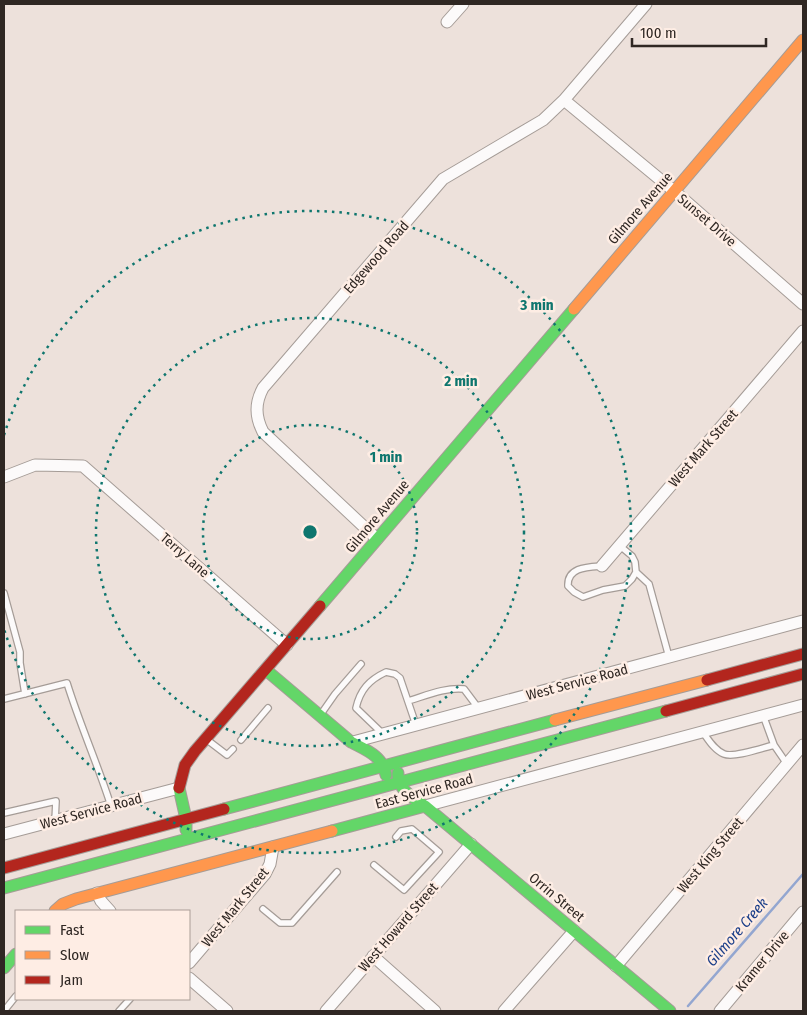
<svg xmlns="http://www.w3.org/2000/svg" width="807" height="1015" font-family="'Fira Sans Condensed',sans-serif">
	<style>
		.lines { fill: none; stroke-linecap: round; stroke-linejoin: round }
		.stream { stroke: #93a6d0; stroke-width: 2.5 }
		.lane-casing { stroke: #a59c97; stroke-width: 8 }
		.street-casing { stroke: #a59c97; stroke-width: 13 }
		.fast-casing { stroke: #a59c97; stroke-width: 13 }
		.slow-casing { stroke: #a59c97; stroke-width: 13 }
		.jam-casing { stroke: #a59c97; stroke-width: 13 }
		.lane { stroke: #fcfafa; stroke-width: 5.5 }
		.street { stroke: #fcfafa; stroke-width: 11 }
		.fast { stroke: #63d668; stroke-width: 11 }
		.slow { stroke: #ff974d; stroke-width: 11 }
		.jam { stroke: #b3261e; stroke-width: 11 }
		.ring { fill: none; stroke: #0f766e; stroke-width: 2.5; stroke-dasharray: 2.5 5 }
		.labels { text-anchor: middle; stroke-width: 5; stroke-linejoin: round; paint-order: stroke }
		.street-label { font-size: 14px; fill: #2f2723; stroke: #feede4 }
		.water-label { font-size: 15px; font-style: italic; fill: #1c3f89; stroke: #feede4 }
		.centre { fill: #0f766e; stroke: #feede4; stroke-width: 2.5 }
		.ring-label { font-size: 15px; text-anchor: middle; font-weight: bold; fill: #0f766e; stroke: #feede4; stroke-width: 5; stroke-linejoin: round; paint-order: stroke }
	</style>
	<rect width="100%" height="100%" fill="#ede1db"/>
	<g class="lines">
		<path class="stream" d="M688,1006L803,874"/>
		<defs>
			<path id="lane" d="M602,566C588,567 567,567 568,586L574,592L583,597L603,590L625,586L632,579L636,572L635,562L632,556L620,546
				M636,572L649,584L669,657
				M4,593L20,652V663L25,694
				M4,699L67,683C80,725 98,765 111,806
				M408,701C425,696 445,687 464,689L479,709
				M321,714L335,694L361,664
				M763,715L774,745L787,764
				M702,731C708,739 714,750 724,754C734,758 762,748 774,745
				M383,734L356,708C360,690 369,680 386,672L395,674L400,678L416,725
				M206,739L227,755L233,749
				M241,740L268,708
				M4,813L56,801L55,821
				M374,865L404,890L439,852L412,829L401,831L396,837
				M263,909L280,923H292L337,872
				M4,1011L16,996
				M119,1011L130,999"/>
			<path id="street" d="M447,22L463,4
				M564,100L674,191L803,304
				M4,477L35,465L83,466L287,645
				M377,539L263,432C255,416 255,403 263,388L443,179L543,120L564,100L646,4
				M602,566L803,331
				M353,742L803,621
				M425,806L803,705
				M4,834L179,788
				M97,893L101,901L110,911
				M373,956L435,1011
				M189,963L265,874L270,864L273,847
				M616,966L803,745
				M189,978L227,1011
				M326,1011L471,844
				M504,1011L574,931
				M720,1011L803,912"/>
			<path id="fast" d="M320,606L574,309
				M266,670L351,742
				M351,742C366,750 383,756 386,775
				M398,773C397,789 413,798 425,806
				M179,788L186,819V830
				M224,809L555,720
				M332,831L425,806L670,1011
				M4,888L666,711
				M4,968L16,954"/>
			<path id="slow" d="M574,309L803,40
				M555,720L707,680
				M55,911L63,904L76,899L332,831"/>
			<path id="jam" d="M707,680L803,654
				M666,711L803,674
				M179,788L185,765L195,751L320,606
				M4,868L224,809"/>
		</defs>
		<use href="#lane" class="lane-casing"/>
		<use href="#street" class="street-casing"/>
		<use href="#fast" class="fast-casing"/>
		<use href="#slow" class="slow-casing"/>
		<use href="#jam" class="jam-casing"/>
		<use href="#lane" class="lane"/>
		<use href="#street" class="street"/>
		<use href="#fast" class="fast"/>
		<use href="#slow" class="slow"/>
		<use href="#jam" class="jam"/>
	</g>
	<g class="ring">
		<circle cx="310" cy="532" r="107"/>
		<circle cx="310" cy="532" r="214"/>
		<path d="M4 435A321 321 0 1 1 4 629"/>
	</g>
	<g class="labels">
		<g class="street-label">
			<text transform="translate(640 208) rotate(-49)" y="5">Gilmore Avenue</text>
			<text transform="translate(707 220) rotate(41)" y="5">Sunset Drive</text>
			<text transform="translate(376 257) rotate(-49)" y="5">Edgewood Road</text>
			<text transform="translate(703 448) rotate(-49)" y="5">West Mark Street</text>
			<text transform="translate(377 516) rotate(-50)" y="5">Gilmore Avenue</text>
			<text transform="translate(185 555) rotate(41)" y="5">Terry Lane</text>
			<text transform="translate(577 682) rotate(-15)" y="5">West Service Road</text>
			<text transform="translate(424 791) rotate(-15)" y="5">East Service Road</text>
			<text transform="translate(91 811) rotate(-15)" y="5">West Service Road</text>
			<text transform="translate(710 855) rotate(-50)" y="5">West King Street</text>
			<text transform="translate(557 897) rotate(40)" y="5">Orrin Street</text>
			<text transform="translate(235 907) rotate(-51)" y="5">West Mark Street</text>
			<text transform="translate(398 927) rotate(-49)" y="5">West Howard Street</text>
			<text transform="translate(762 961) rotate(-50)" y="5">Kramer Drive</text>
		</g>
		<g class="water-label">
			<text transform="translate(737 932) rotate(-49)" y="5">Gilmore Creek</text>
		</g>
	</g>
	<circle cx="310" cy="532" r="8" class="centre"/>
	<g class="ring-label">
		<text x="537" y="310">3 min</text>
		<text x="461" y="386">2 min</text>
		<text x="386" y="462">1 min</text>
	</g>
	<rect width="807" height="1015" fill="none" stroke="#2f2723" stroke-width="10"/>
	<rect x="15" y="910" width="175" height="90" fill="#feede4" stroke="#ab9e97"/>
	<rect x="25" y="926" width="25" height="8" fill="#63d668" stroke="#ab9e97"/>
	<text x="60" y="935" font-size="15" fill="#2f2723">Fast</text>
	<rect x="25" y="951" width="25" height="8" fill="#ff974d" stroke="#ab9e97"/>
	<text x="60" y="960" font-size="15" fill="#2f2723">Slow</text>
	<rect x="25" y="976" width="25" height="8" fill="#b3261e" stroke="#ab9e97"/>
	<text x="60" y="985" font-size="15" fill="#2f2723">Jam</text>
	<path d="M632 38v8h134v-8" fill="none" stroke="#2f2723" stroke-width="2.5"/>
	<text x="640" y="38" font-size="15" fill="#2f2723" stroke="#feede4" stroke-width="4" paint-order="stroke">100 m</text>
</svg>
